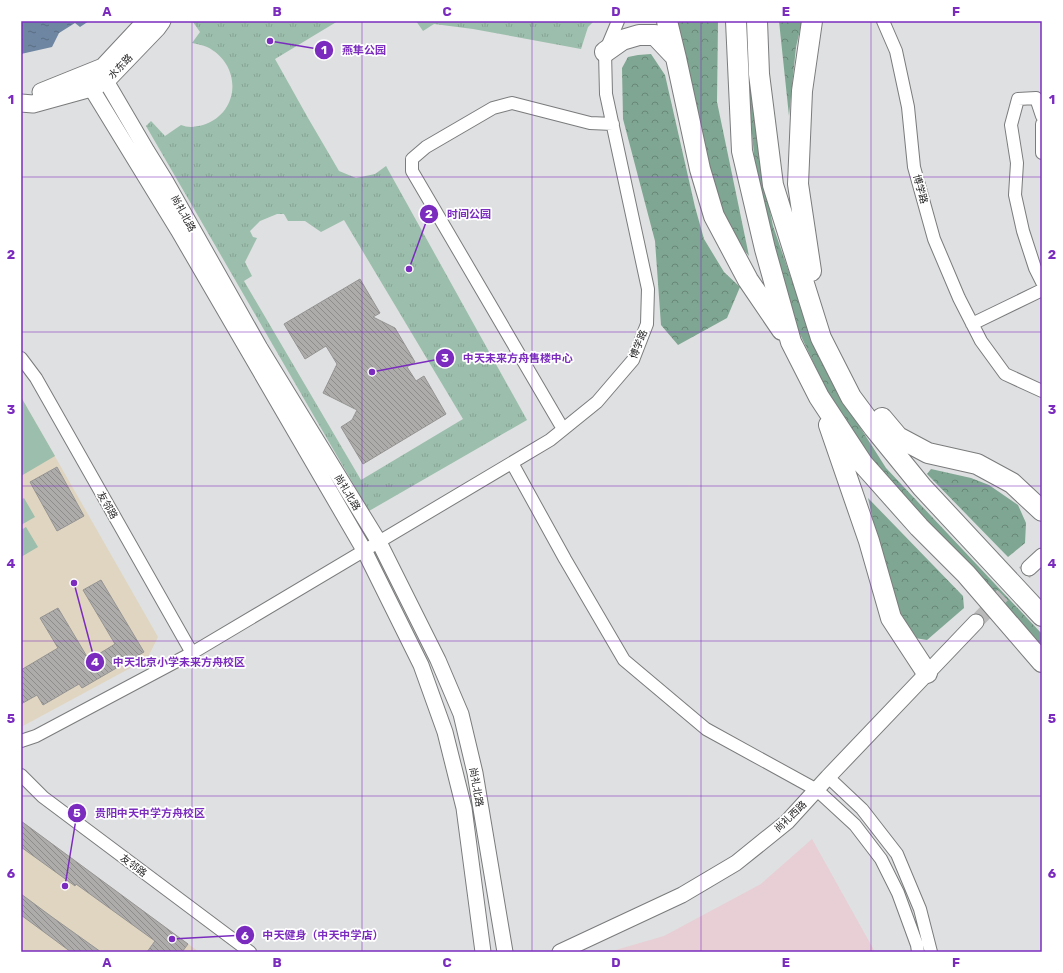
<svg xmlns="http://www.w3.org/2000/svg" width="1063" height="973" font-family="Rubik,'Noto Sans SC',sans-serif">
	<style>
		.commercial { fill: #e8ced5 }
		.education { fill: #e0d5c0 }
		.grass { fill: #9cbeac }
		.forest { fill: url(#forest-crowns) }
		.park { fill: url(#park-tufts); fill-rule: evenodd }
		.water { fill: url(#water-ripples) }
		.building { fill: url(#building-back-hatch); stroke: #959493 }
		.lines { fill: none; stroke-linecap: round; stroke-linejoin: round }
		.tertiary-tunnel { stroke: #bababb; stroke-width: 15; stroke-dasharray: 15 8; stroke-linecap: butt }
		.minor-casing { stroke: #7a7b7c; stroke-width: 14 }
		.tertiary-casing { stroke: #7a7b7c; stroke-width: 17 }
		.secondary-casing { stroke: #7a7b7c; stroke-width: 19 }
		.trunk-casing { stroke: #7a7b7c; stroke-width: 22 }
		.minor { stroke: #fff; stroke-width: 12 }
		.tertiary { stroke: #fff; stroke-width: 15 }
		.secondary { stroke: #fff; stroke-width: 17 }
		.trunk { stroke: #fff; stroke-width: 20 }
		.grid { fill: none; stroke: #7b2cbf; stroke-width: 1; stroke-opacity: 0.55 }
		.labels { text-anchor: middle; stroke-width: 3.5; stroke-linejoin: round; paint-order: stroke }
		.street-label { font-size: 10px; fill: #242425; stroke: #fff }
		.leader { fill: none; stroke: #7b2cbf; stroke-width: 1.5 }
		.callout-dot { fill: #7b2cbf; stroke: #fff; stroke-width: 1.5 }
		.mark-label { font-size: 12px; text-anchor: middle; font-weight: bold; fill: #fff }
		.callout-label { font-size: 11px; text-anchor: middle; font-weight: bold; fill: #7b2cbf; stroke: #fff; stroke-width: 3.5; stroke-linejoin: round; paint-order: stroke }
		.neatline { fill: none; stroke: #7b2cbf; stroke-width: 1.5 }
		.grid-label { font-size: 13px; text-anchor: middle; font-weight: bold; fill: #7b2cbf }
	</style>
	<defs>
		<pattern id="forest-crowns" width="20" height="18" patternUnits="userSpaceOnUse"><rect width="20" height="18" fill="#7fa692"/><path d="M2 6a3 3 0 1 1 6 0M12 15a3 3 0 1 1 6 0" fill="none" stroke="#688777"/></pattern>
		<pattern id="park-tufts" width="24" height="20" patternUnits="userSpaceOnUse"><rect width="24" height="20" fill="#9cbeac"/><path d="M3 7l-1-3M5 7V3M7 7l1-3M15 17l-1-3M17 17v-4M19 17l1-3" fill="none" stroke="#86a394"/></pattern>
		<pattern id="water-ripples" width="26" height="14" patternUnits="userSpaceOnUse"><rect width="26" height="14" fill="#6e86a2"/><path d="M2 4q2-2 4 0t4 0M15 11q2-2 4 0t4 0" fill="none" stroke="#5a6d84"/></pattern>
		<pattern id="building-back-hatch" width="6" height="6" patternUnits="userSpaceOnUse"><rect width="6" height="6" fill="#adacab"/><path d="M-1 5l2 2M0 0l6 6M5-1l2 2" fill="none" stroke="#8d8c8b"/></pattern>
	</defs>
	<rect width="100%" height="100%" fill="#dfe0e1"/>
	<path class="commercial" d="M812,839L875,952H609L664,936L761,884Z"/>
	<path class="education" d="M21,397L158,637L147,659L21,727Z
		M21,821L199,952H21Z"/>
	<path class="grass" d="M21,397L55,456L21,476Z
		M24,498L35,517L21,525V500Z
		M26,527L38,547L21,557V530Z"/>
	<path class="forest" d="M674,21H718L717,102L749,256L734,238L722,208L700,133Z
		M779,21H802L796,47L789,116Z
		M651,54L665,75L695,207L704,239L724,272L740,287L727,318L678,345L661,325L655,241L623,119L622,68L628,57L638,55Z
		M751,67L763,177L773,226L813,341L839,394L886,468L1042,634V647L901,499L867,454L826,389L799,332L769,237L756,177L746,68Z
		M931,469L971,478L989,485L1018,505L1026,523L1025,543L1008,557L927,474Z
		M868,498L963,596L964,608L927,640L915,638L898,615L881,557Z"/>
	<path class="park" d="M195,21H338L275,59L308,118L339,171L356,178L375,174L386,166L527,420L369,511L146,126L151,121L165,136L181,125C188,128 196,127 203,125C241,113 242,64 207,47C203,45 197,44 192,43L200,32L193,22ZM277,214H284L288,221H305L321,232L344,220L463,419L361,480L244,281L252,276L245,262L257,238L253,237L250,231L260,221Z
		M416,21H594L588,27L581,49L473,29L434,24L423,31Z"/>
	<path class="water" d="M21,21H89L80,27L75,23L59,33L52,47L21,54Z"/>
	<path class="building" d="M360,279L380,313L373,317L395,328L415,362L407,367L416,381L424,376L446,414L363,464L341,427L352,420L357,410L323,393L337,364L326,346L305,359L284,324Z
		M57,467L84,516L57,531L30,482Z
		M101,580L144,652L82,688L79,684L43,705L37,695L21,704V670L58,648L40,618L58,608L89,660L115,644L83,590Z
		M21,821L188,944L182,952H147L155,941L76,884L75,886L21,847Z
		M21,894L52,917L101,952H71L21,915Z"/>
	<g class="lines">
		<path class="tertiary-tunnel" d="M976,622L1029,568"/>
		<defs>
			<path id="minor" d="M883,21L896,51L908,107L914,167L934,239L959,298L981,341L1005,374L1042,391
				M1042,116L1036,98L1018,99L1011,125L1017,163L1015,195L1023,231L1035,268L1042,282
				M1042,124V153
				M972,324L1042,290
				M21,358L36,378L192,653
				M563,429L412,171V159L426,147L493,108L512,103L590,123L613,124
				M512,463L565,559L624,660L706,729L817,790L855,825L881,859L898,893L917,945L918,952
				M21,741L36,736L192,653L550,440L597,402L633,360L647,324L648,289L606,94L605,52L618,21
				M21,775L43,797L250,952
				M828,777L862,809L897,854L920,909L931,952"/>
			<path id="tertiary" d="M103,69L106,81L147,151L165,180L260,348L379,542L438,660L461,714L475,773L505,952
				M85,78L178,230L364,550L421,665L445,732L464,808L483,952
				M1029,568L1042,556
				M560,952L682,895L736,863L787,822L828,777L976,622"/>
			<path id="secondary" d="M41,92L103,67L146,21
				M21,103L33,104L91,88L106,81L157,28L162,21"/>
			<path id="trunk" d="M667,21L676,58L700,169L714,216L748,280L782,330
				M736,21L742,151L765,249L791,342L819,397L863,464L919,527L966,574L1042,662
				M757,21L759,74L773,185L821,338L851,397L874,428L922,487L1042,616
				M605,52L622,40L639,35H655L674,55
				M811,271L798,184L802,91L812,21
				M882,418L898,437L928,453L977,464L1012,483L1042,511
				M829,425L869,541L891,618L927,673"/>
		</defs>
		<use href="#minor" class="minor-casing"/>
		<use href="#tertiary" class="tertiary-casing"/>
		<use href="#secondary" class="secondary-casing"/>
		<use href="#trunk" class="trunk-casing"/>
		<use href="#minor" class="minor"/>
		<use href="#tertiary" class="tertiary"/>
		<use href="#secondary" class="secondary"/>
		<use href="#trunk" class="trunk"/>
	</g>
	<path class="grid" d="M192,21V952M362,21V952M532,21V952M701,21V952M871,21V952M21,177H1042M21,332H1042M21,486H1042M21,641H1042M21,796H1042"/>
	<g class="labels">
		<g class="street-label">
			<text transform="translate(120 66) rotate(-46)" y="4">水东路</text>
			<text transform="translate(921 189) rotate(75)" y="4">博学路</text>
			<text transform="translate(184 213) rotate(61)" y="4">尚礼北路</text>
			<text transform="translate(638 344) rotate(-68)" y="4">博学路</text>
			<text transform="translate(348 492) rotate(59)" y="4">尚礼北路</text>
			<text transform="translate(108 505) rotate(60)" y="4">友邻路</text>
			<text transform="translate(477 787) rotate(80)" y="4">尚礼北路</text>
			<text transform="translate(790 816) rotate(-44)" y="4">尚礼西路</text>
			<text transform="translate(134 865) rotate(37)" y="4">友邻路</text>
		</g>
	</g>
	<path class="leader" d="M270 41L324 50M409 269L429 214M372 372L445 358M74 583L95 662M65 886L77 813M172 939L245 935"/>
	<g class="callout-dot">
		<circle cx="270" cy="41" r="4"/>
		<circle cx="409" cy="269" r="4"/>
		<circle cx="372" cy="372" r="4"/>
		<circle cx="74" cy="583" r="4"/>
		<circle cx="65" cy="886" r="4"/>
		<circle cx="172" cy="939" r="4"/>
		<circle cx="324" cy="50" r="10"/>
		<circle cx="429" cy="214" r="10"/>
		<circle cx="445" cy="358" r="10"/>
		<circle cx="95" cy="662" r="10"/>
		<circle cx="77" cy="813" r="10"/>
		<circle cx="245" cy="935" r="10"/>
	</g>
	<g class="mark-label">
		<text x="324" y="54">1</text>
		<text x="429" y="218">2</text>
		<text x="445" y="362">3</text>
		<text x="95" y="666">4</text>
		<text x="77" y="817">5</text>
		<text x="245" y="940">6</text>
	</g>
	<g class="callout-label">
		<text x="364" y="54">燕隼公园</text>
		<text x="469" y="218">时间公园</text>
		<text x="518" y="362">中天未来方舟售楼中心</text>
		<text x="179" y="666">中天北京小学未来方舟校区</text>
		<text x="150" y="817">贵阳中天中学方舟校区</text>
		<text x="323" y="939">中天健身（中天中学店）</text>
	</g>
	<rect width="1063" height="973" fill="none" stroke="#ffffff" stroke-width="44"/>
	<rect x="22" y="22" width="1019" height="929" class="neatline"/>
	<g class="grid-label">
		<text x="107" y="16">A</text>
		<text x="277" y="16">B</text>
		<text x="447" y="16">C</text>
		<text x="616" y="16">D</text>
		<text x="786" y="16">E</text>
		<text x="956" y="16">F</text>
		<text x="11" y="104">1</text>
		<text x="1052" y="104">1</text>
		<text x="11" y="259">2</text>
		<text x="1052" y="259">2</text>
		<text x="11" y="414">3</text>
		<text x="1052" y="414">3</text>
		<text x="11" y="568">4</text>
		<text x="1052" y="568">4</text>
		<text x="11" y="723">5</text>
		<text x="1052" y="723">5</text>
		<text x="11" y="878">6</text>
		<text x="1052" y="878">6</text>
		<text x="107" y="967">A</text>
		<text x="277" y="967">B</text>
		<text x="447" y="967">C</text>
		<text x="616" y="967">D</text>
		<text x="786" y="967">E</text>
		<text x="956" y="967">F</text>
	</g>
</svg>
